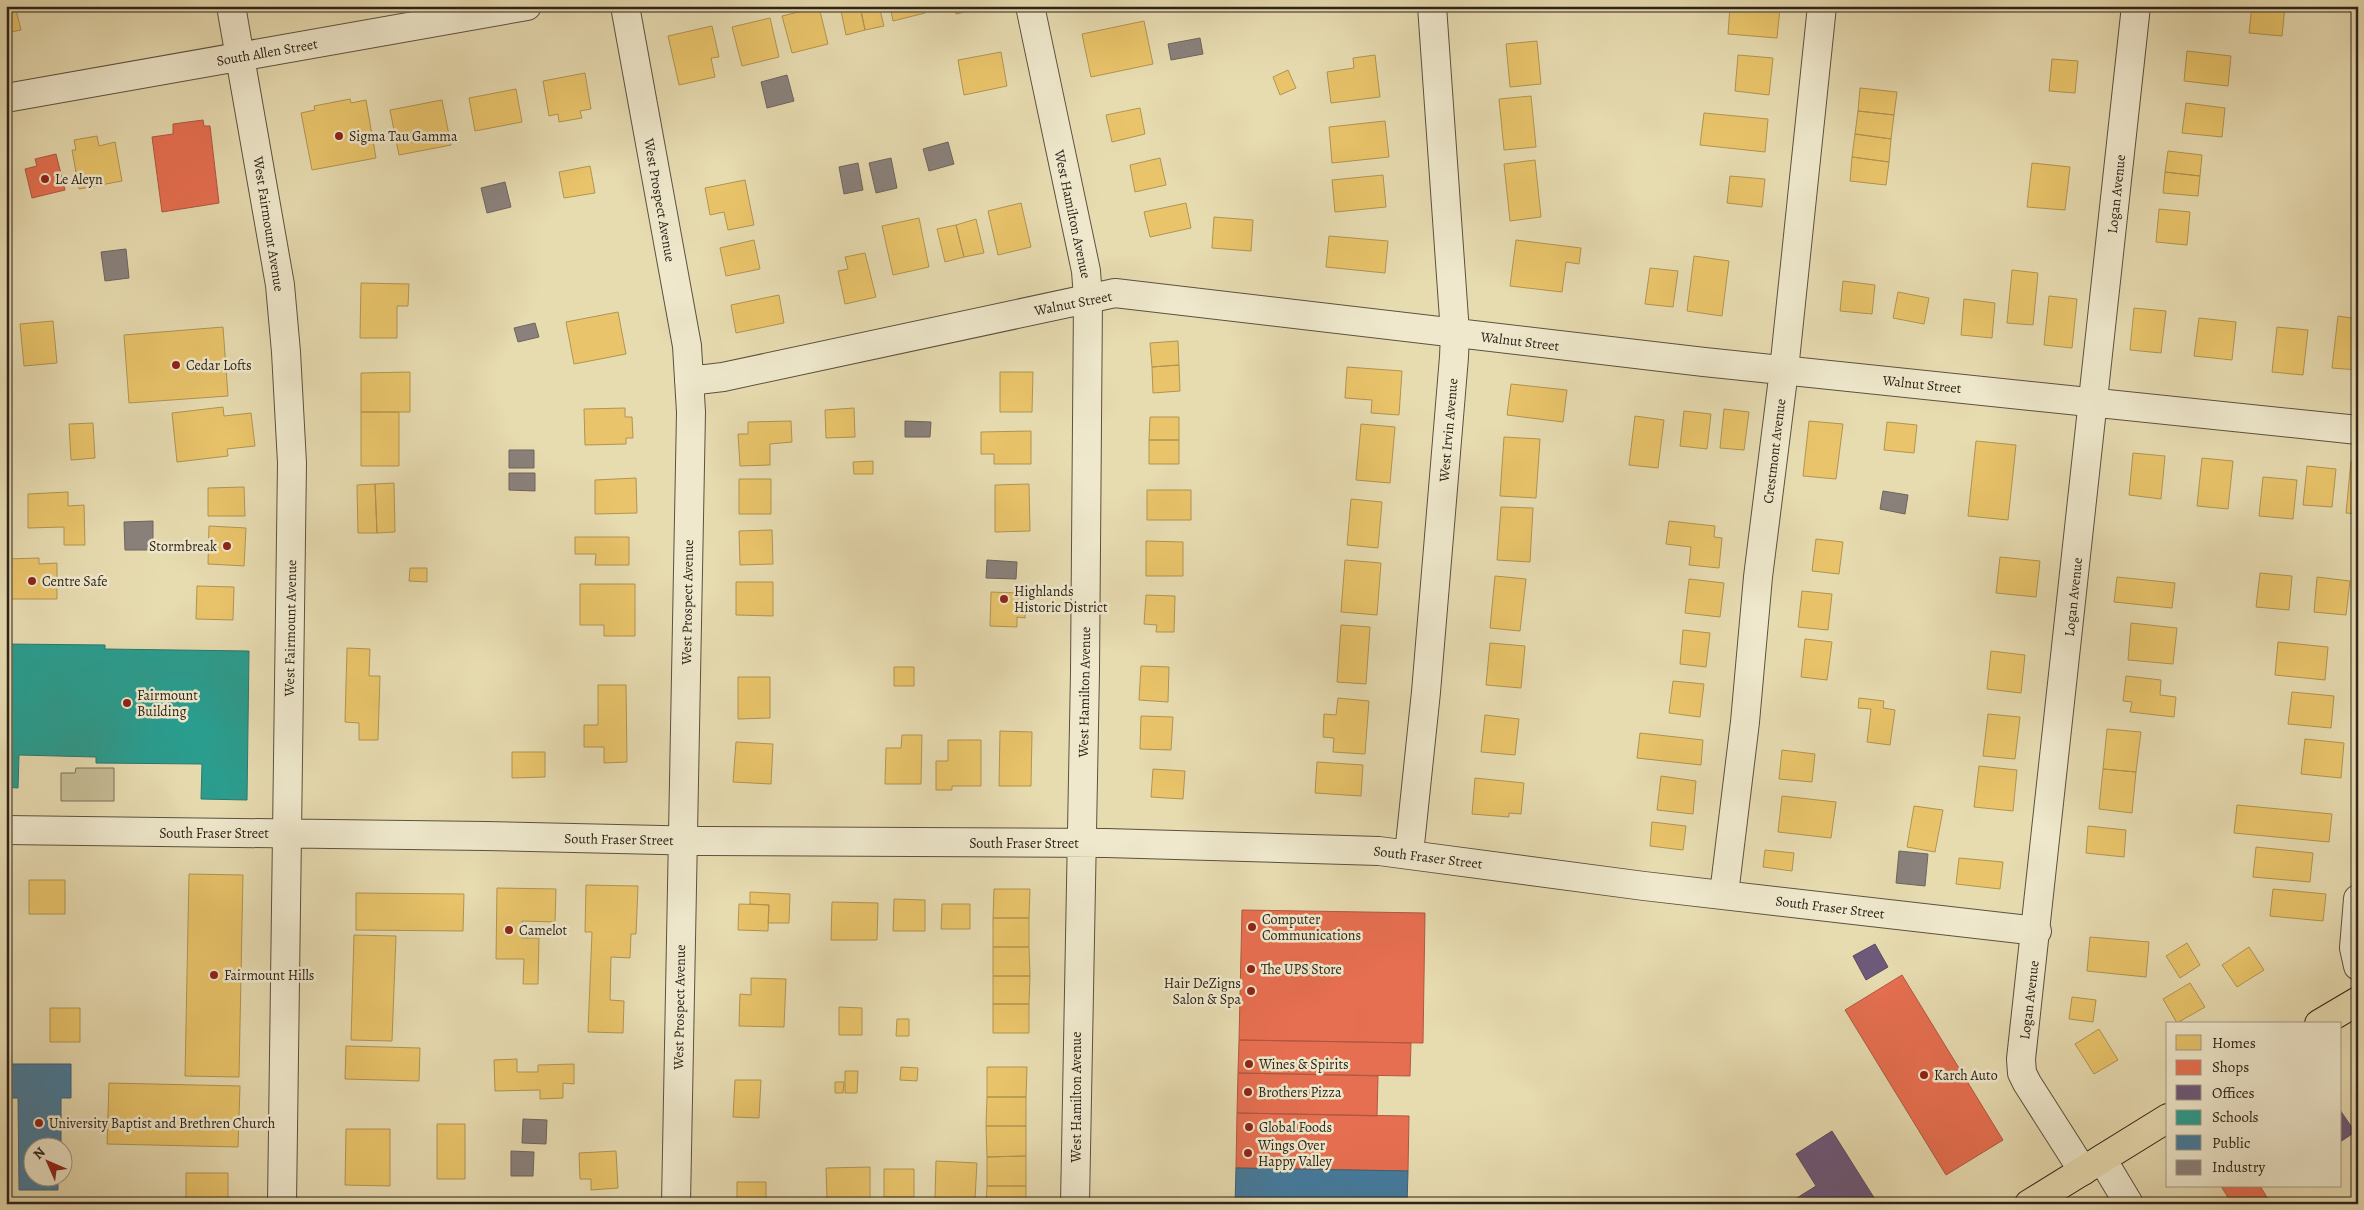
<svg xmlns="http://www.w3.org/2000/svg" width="2364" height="1210" font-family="Alegreya,serif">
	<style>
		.green { fill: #c7bc96; stroke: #7a7058 }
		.homes { fill: #e9c46a; stroke: #b19452 }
		.shops { fill: #e76f51; stroke: #af5840 }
		.offices { fill: #6d597a; stroke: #5a495d }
		.schools { fill: #2a9d8f; stroke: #2b786c }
		.public { fill: #457b9d; stroke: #3e6175 }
		.industry { fill: #8a817c; stroke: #6e655e }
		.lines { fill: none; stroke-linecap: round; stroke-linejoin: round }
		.minor-casing { stroke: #5c513f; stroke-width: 30 }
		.major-casing { stroke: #2d2319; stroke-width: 30 }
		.minor { stroke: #efe8cc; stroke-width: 28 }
		.major { stroke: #e7dbb0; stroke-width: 28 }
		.poi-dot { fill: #8f2418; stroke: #efe8cc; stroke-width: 2 }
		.labels { text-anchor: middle; stroke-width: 5; stroke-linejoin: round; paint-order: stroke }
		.street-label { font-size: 14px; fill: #2d2319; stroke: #efe8cc }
		.poi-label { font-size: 14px; fill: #2d2319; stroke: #efe8cc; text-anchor: start }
	</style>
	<rect width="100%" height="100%" fill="#e7dbb0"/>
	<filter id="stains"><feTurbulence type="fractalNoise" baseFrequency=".004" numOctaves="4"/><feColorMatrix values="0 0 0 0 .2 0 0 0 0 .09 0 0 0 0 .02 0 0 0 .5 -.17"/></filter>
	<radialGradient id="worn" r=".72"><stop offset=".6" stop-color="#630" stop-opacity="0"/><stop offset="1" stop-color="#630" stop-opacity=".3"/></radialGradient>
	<path class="green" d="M76,768H114V801H61V773H75Z"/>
	<path class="homes" d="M6,6H15L21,30L6,33Z
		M840,6H860L865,30L846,35Z
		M860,6H879L884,26L865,30Z
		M890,6H923L925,13L893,21Z
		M954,6H991L956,14Z
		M1730,6L1780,8L1777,38L1728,34Z
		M2252,6H2285L2282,36L2249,33Z
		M819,7L828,44L792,53L782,16Z
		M770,18L779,57L742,66L732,27Z
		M1144,21L1153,64L1091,77L1082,34Z
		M712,26L719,57L711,58L715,77L679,85L668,36Z
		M1537,41L1541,84L1510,87L1506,44Z
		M2187,51L2231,56L2228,86L2184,81Z
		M1001,52L1007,86L964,95L958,60Z
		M1375,55L1380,97L1331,103L1327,72L1354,68L1353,58Z
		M1738,55L1773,58L1769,95L1735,91Z
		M2052,59L2078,61L2075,93L2049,91Z
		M1288,70L1296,88L1280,95L1273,77Z
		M585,73L591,109L580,111L582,118L559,122L558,114L549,116L543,81Z
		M1860,88L1897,92L1894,115L1858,111Z
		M516,89L522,122L475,131L469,98Z
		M1531,96L1536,147L1504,150L1499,99Z
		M350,99L351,103L366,100L376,158L312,170L301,113L315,110L314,106Z
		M442,100L451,145L399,155L390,110Z
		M2186,103L2225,108L2222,137L2182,133Z
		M1140,108L1145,134L1112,142L1106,115Z
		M1858,111L1894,115L1891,139L1855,134Z
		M1704,113L1768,119L1765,152L1700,145Z
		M1385,121L1389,157L1332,163L1329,127Z
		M1855,134L1891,139L1889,162L1852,157Z
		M97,136L99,146L115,142L122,181L79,189L72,150H76L74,140Z
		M2168,151L2202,155L2200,176L2165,172Z
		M1852,157L1889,162L1886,185L1850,181Z
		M1160,158L1166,185L1135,192L1130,165Z
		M1535,160L1541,217L1510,221L1504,164Z
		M2032,163L2070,167L2065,210L2027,207Z
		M590,166L595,193L564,198L559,172Z
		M2165,172L2200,176L2198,196L2163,193Z
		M1383,175L1386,207L1335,212L1332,180Z
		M1730,176L1765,179L1762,207L1727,203Z
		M745,180L754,225L728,230L724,212L710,215L705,188Z
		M1021,203L1031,247L998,255L988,211Z
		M1186,203L1191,228L1150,237L1144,212Z
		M2159,209L2190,212L2187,245L2156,242Z
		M1214,217L1253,220L1251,251L1212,248Z
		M919,218L929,267L893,275L882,226Z
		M976,219L984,253L964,257L956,225Z
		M956,225L964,257L945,262L937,229Z
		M1329,236L1388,241L1385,273L1326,267Z
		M754,240L760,269L726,276L720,248Z
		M1516,240L1581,248L1579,264L1566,262L1562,292L1510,286Z
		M865,253L876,297L845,304L838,271L848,269L845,257Z
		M1694,256L1729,261L1722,316L1687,311Z
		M1650,268L1678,271L1673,307L1645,304Z
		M2012,270L2038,273L2033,325L2007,323Z
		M1843,281L1875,285L1872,314L1840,311Z
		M361,283L409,284L408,306H397V338H360Z
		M1898,292L1929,298L1924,324L1893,318Z
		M779,295L784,323L736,333L731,305Z
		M2049,296L2077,299L2072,348L2044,345Z
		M1964,299L1995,303L1992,338L1961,335Z
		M2134,308L2166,311L2161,353L2130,350Z
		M618,312L626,354L574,364L566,322Z
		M2338,316L2358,319V370L2332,368Z
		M2199,318L2236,322L2232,360L2194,356Z
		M53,321L57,363L24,366L20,324Z
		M223,327L228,396L129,403L124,335Z
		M2277,327L2308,330L2303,375L2272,372Z
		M1178,341L1179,365L1152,367L1150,343Z
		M1179,365L1180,391L1153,393L1152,367Z
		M1347,367L1402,371L1399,415L1371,413L1372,400L1345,398Z
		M410,372V412H361V373Z
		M1000,372H1033L1032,412H1000Z
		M1511,384L1567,390L1563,422L1507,415Z
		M223,407L224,416L251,413L255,446L227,449L228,456L177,462L172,413Z
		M625,408V417H632L633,438H626V444L585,445L584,409Z
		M854,408L855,437L826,438L825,410Z
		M1724,409L1749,412L1744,450L1720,448Z
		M1684,411L1711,414L1707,449L1680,446Z
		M361,412H399V466H361Z
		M1635,416L1664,420L1658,468L1629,465Z
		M1150,417H1179V440H1149Z
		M791,421L792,442L770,444V465L740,466L738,434H748V422Z
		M1809,421L1843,424L1836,479L1803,476Z
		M1887,422L1917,425L1914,453L1884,450Z
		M93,423L95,458L71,460L69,424Z
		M1361,424L1395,427L1390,483L1356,480Z
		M1031,431V464H994V454H981V432Z
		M1504,437L1540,439L1536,498L1500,496Z
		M1149,440H1179V464H1149Z
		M1976,441L2016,445L2008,520L1968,516Z
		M2133,453L2165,456L2161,499L2129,495Z
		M2202,458L2233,461L2228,509L2197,506Z
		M873,461V474H854L853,462Z
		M2351,461H2358V514L2346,513Z
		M2307,466L2336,469L2332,507L2303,505Z
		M2263,477L2297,480L2293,519L2259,516Z
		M636,478L637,513L595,514V480Z
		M739,479H771V514H739Z
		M394,483L395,532L377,533L375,484Z
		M375,484L377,533H358L357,485Z
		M1029,484L1030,531L995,532V485Z
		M244,487L245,516H208V488Z
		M1147,490H1191V520H1147Z
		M68,492V506L84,505L85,545H64V527L28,528V494Z
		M1351,499L1382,502L1378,548L1347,545Z
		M1501,507L1533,508L1530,562L1497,560Z
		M1669,521L1715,526L1714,537L1722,538L1719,568L1689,565L1691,547L1666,544Z
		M209,526L246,528L244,566L208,564Z
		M772,530L773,564L740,565L739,531Z
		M575,537H629V565H595L596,554H575Z
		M1816,539L1843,542L1839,574L1812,571Z
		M1146,541L1183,542V576H1146Z
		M2000,557L2040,561L2036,597L1996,593Z
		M39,558V564L57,563V599H6V559Z
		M1345,560L1381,563L1377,615L1341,612Z
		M410,568H427V582L409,581Z
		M2260,573L2292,576L2289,610L2256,607Z
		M1495,576L1526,579L1520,631L1490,628Z
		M2117,577L2175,583L2172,608L2114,602Z
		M2317,577L2350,581L2346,615L2314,612Z
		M1689,579L1724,583L1720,617L1685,613Z
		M736,582H773V616L736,615Z
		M580,584H635V636H604V625H580Z
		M197,586L234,587L233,620L196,619Z
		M1802,591L1832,594L1828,630L1798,627Z
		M991,592L1018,593V601H1026L1025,618L1017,617V627L990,626Z
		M1146,595L1175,596L1174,632H1156L1157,625L1144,624Z
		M2131,623L2177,628L2173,664L2128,660Z
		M1341,625L1370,627L1366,684L1337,682Z
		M1683,630L1710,633L1706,667L1680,664Z
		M1805,639L1832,642L1827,680L1801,677Z
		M2278,642L2328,647L2325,680L2275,675Z
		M1490,643L1525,646L1521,688L1486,685Z
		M347,648L370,649L369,676H380L378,740H359V723L345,722Z
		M1991,651L2025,655L2021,693L1987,689Z
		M1141,666L1169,667L1168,702L1139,700Z
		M894,667H914V686H894Z
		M2126,676L2161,680L2160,695L2176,697L2174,717L2130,712L2132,702L2123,701Z
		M738,677H770V718L738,719Z
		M1673,681L1704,684L1700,717L1669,713Z
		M598,685H626L627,762L604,763V747H584V725H598Z
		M2292,692L2334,696L2331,728L2288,724Z
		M1338,698L1369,701L1365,754L1333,752L1334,738L1323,737L1324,714L1336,715Z
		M1859,698L1884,701L1883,708L1895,710L1890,745L1867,742L1871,709L1858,708Z
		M1988,714L2020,717L2015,759L1983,756Z
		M1485,715L1519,719L1515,755L1481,752Z
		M1141,716L1173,717L1171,750L1140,749Z
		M2107,729L2141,732L2136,772L2103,769Z
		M1000,731L1032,732L1031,786H999Z
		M1640,733L1703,740L1701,765L1637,758Z
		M902,735H922L921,784H885L886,748H901Z
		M2305,739L2344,743L2341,778L2301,774Z
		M948,740H981V786H952V790H936V761H948Z
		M736,742L773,744L771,784L733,782Z
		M1782,750L1815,754L1812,782L1779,779Z
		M512,752H545V777L512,778Z
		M1317,762L1363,765L1361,796L1315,793Z
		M1979,766L2017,770L2013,811L1974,807Z
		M1153,769L1185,771L1183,799L1151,797Z
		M2103,769L2136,772L2132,813L2099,809Z
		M1661,776L1696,781L1693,814L1657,810Z
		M1475,778L1524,783L1521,814L1509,813V817L1472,814Z
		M1782,796L1836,802L1831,838L1778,832Z
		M2237,805L2332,814L2329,842L2234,833Z
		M1914,806L1943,810L1935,852L1907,847Z
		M1652,822L1686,826L1683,850L1650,846Z
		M2088,826L2126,830L2124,857L2086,853Z
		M2256,847L2313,853L2310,882L2253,877Z
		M1765,850L1794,853L1792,871L1763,867Z
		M1959,858L2003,862L2000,889L1956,884Z
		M189,874L243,875L239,1077L185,1076Z
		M29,880H65V914H29Z
		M586,885L638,886L636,934H631L630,958L611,957L610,1000L624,1001L623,1033L588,1032L592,932H585Z
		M497,888L556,889L555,922L522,921V938H539L538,984H523L524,959H496Z
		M994,889H1030L1029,918H993Z
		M2273,889L2326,894L2323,921L2270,916Z
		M750,892L790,894L789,923H768L769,905L750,904Z
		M356,893L464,894L463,931L356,930Z
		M894,899L925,900V931H893Z
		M832,902L878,903L877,940H831Z
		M739,904L769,905L768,931L738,930Z
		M942,904H970V929H941Z
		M993,918H1029V947H993Z
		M354,935L396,936L392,1041L351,1040Z
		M2090,937L2149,942L2146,977L2087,971Z
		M2187,943L2200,965L2180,978L2166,956Z
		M993,947H1029L1030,976H993Z
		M2249,947L2264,970L2237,987L2222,965Z
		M993,976H1030L1029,1004H993Z
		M751,978L786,979L784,1027L739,1026L740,994L751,995Z
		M2190,983L2205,1007L2177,1023L2163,999Z
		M2072,997L2096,1000L2093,1022L2069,1019Z
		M993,1004H1029V1033H993Z
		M839,1007L862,1008V1035H839Z
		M50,1008H80V1042H50Z
		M897,1019H909V1036H896Z
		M2099,1029L2118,1060L2094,1074L2075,1044Z
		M346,1046L420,1048L419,1081L345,1079Z
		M517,1059V1072H538V1065L574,1064V1084L563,1083V1098L540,1099V1090L495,1091L494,1060Z
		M901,1067L918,1068L917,1081L900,1080Z
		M987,1067H1027L1026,1097H987Z
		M845,1071H858L857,1093H845Z
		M735,1080H761L759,1118L733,1117Z
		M835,1082H844L843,1093H835Z
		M109,1083L240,1086L238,1147L107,1144Z
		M987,1097H1026V1126H986Z
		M437,1124H465V1179H437Z
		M986,1126H1026V1156L987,1157Z
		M346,1129H390V1186L345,1185Z
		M616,1151L618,1188L591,1190V1179H580L579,1153Z
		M1026,1156V1186H987V1157Z
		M936,1161L977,1163L975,1199L935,1198Z
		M870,1167V1199L827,1200L826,1168Z
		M884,1169H914V1197H884Z
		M186,1173H228V1204H186Z
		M737,1182H766V1204H737Z
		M987,1186H1026V1204H986Z"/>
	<path class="shops" d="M203,120L204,126H210L219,203L162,212L152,137L173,134V124Z
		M56,154L65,190L32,198L25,169L37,166L35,159Z
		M1242,910L1425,913L1423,1043L1239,1040Z
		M1902,975L2003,1140L1946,1175L1845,1010Z
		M1239,1040L1411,1043L1410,1076L1238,1073Z
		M1238,1073L1378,1076L1377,1116L1237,1113Z
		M1237,1113L1409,1116L1408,1171L1236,1168Z
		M2221,1186H2260L2271,1204H2232Z"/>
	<path class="offices" d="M1875,944L1888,967L1866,980L1853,956Z
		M2340,1110L2355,1132L2340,1142Z
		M1832,1131L1878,1204L1789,1203L1816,1186L1796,1154Z"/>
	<path class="schools" d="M6,644L105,645V649L249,651L247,800L201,799L202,764L96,763V757L19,755L18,788L6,787Z"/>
	<path class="public" d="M6,1064H71V1098H61V1148H32V1178H58V1190H19L18,1098H6Z
		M1236,1168L1408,1171L1407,1204H1235Z"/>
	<path class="industry" d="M1200,38L1203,54L1171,60L1168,44Z
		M787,75L794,101L767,108L761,82Z
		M948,142L954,164L929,171L923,149Z
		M891,158L897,188L876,193L869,163Z
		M858,163L863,190L844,194L839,167Z
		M505,182L511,207L487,213L481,188Z
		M126,249L129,278L105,281L101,252Z
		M535,323L539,337L518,342L514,328Z
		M905,421L931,422L930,437H905Z
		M509,450H534V468H509Z
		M509,473H535V491L509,490Z
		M1883,491L1908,495L1905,514L1880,509Z
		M153,521V550H125L124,522Z
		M987,560L1017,562L1016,579L986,578Z
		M1899,851L1928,854L1925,886L1896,883Z
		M523,1119L547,1120L546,1144L522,1143Z
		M511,1151L534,1152L533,1176H511Z"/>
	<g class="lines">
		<defs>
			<path id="minor" d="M231,6L280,285L286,352L292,463L282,1204
				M625,6L687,346L691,412L676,1204
				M1030,6L1086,271L1088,298L1085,672L1075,1204
				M6,98L527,6
				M689,381L723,377L1115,293L1704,362L2358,430
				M6,830L485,836L705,841L1106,843L1379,851L1644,886L2037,931
				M1409,854L1426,692L1454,357L1455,333L1432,6
				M1724,894L1745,722L1758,577L1784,370L1822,6
				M2358,899L2354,948L2358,966
				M2102,1159L2129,1204
				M2083,1171L2027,1083L2022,1073L2021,1059L2136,6"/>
			<path id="major" d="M2319,1024L2358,1001
				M2029,1204L2168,1118"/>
		</defs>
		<use href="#minor" class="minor-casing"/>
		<use href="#major" class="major-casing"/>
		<use href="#minor" class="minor"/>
		<use href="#major" class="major"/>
	</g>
	<g class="poi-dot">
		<circle cx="339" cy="136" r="5"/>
		<circle cx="45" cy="179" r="5"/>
		<circle cx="176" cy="365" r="5"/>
		<circle cx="227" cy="546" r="5"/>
		<circle cx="32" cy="581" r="5"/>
		<circle cx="1004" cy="599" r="5"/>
		<circle cx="127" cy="703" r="5"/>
		<circle cx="1252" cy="927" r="5"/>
		<circle cx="509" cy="930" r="5"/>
		<circle cx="1251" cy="969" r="5"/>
		<circle cx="214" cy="975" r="5"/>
		<circle cx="1251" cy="991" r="5"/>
		<circle cx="1249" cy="1064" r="5"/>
		<circle cx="1924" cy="1075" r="5"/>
		<circle cx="1248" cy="1092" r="5"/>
		<circle cx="39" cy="1123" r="5"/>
		<circle cx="1249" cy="1127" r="5"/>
		<circle cx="1248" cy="1153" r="5"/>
	</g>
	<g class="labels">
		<g class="street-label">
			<text transform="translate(267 52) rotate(-10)" y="5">South Allen Street</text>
			<text transform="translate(2116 194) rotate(-84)" y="5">Logan Avenue</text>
			<text transform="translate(660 200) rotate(80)" y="5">West Prospect Avenue</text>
			<text transform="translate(1073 214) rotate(78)" y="5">West Hamilton Avenue</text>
			<text transform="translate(269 224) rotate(81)" y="5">West Fairmount Avenue</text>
			<text transform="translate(1073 303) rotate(-11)" y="5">Walnut Street</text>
			<text transform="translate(1520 341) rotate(7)" y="5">Walnut Street</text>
			<text transform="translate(1922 384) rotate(6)" y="5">Walnut Street</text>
			<text transform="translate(1448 430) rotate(-85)" y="5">West Irvin Avenue</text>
			<text transform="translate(1774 451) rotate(-83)" y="5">Crestmont Avenue</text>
			<text transform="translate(2073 597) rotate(-84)" y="5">Logan Avenue</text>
			<text transform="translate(687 602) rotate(-89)" y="5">West Prospect Avenue</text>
			<text transform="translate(290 628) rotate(-89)" y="5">West Fairmount Avenue</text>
			<text transform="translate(1084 692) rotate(-89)" y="5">West Hamilton Avenue</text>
			<text x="214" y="838">South Fraser Street</text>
			<text transform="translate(619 839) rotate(1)" y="5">South Fraser Street</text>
			<text x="1024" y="848">South Fraser Street</text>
			<text transform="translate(1428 857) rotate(7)" y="5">South Fraser Street</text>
			<text transform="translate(1830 907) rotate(7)" y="5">South Fraser Street</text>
			<text transform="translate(2029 1000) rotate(-83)" y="5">Logan Avenue</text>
			<text transform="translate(679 1007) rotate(-89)" y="5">West Prospect Avenue</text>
			<text transform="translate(1076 1097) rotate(-90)" y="5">West Hamilton Avenue</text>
		</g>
		<g class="poi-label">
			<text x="349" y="141">Sigma Tau Gamma</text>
			<text x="55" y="184">Le Aleyn</text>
			<text x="186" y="370">Cedar Lofts</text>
			<text x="217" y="551" text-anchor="end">Stormbreak</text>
			<text x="42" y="586">Centre Safe</text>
			<text x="1014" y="596">Highlands<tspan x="1014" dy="16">Historic District</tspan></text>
			<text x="137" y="700">Fairmount<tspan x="137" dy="16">Building</tspan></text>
			<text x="1262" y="924">Computer<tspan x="1262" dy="16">Communications</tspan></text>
			<text x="519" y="935">Camelot</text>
			<text x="1261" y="974">The UPS Store</text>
			<text x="224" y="980">Fairmount Hills</text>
			<text x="1241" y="988" text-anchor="end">Hair DeZigns<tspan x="1241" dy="16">Salon &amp; Spa</tspan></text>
			<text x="1259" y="1069">Wines &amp; Spirits</text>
			<text x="1934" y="1080">Karch Auto</text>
			<text x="1258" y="1097">Brothers Pizza</text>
			<text x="49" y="1128">University Baptist and Brethren Church</text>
			<text x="1259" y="1132">Global Foods</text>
			<text x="1258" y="1150">Wings Over<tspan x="1258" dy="16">Happy Valley</tspan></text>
		</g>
	</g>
	<rect width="2364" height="1210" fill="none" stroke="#e7dbb0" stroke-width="25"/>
	<rect x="8" y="8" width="2349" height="1195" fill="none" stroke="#2d2319" stroke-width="2.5"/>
	<rect x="12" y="12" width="2339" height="1185" fill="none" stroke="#2d2319"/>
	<rect x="2166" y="1022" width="175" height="165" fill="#efe8cc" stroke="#a19984"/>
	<rect x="2176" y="1035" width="25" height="15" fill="#e9c46a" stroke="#a19984"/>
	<text x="2212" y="1048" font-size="15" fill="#2d2319">Homes</text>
	<rect x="2176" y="1060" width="25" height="15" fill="#e76f51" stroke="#a19984"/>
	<text x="2212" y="1072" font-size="15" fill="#2d2319">Shops</text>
	<rect x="2176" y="1085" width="25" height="15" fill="#6d597a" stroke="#a19984"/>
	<text x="2212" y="1098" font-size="15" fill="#2d2319">Offices</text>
	<rect x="2176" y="1110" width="25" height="15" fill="#2a9d8f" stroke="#a19984"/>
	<text x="2212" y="1122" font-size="15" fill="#2d2319">Schools</text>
	<rect x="2176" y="1135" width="25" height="15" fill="#457b9d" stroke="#a19984"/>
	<text x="2212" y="1148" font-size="15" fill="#2d2319">Public</text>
	<rect x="2176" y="1160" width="25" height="15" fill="#8a817c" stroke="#a19984"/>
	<text x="2212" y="1172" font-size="15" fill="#2d2319">Industry</text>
	<g transform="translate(48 1162) rotate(315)"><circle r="24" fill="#efe8cc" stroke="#a19984"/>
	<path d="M0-4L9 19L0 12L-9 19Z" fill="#8f2418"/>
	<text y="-8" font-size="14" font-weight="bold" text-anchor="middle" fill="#2d2319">N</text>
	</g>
	<rect width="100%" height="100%" filter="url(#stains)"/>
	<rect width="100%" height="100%" fill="url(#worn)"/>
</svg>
